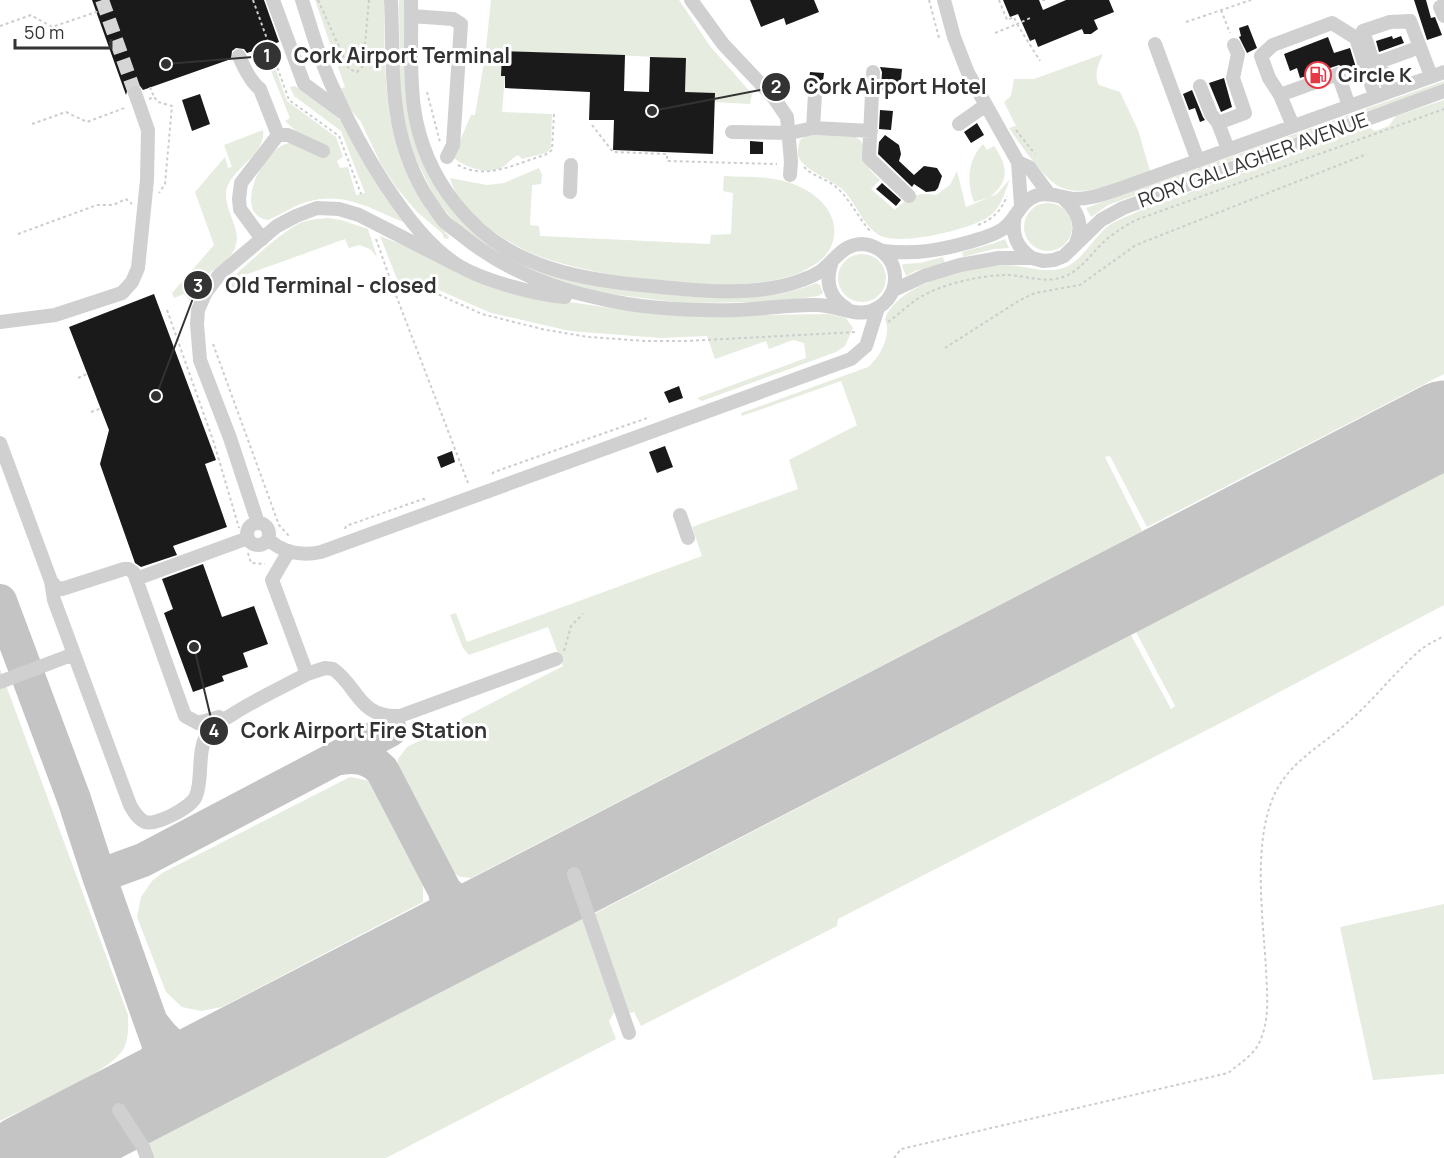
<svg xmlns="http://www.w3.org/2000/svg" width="1444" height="1158" font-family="Manrope,sans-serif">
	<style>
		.green { fill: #e6ecdf }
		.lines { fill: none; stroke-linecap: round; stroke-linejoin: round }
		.taxiway { stroke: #c4c4c4; stroke-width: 34 }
		.runway { stroke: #c4c4c4; stroke-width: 87 }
		.building { fill: #1a1a1a }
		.minor-tunnel { stroke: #d6d6d6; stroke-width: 14; stroke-dasharray: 14 7; stroke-linecap: butt }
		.path { stroke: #cdcdcd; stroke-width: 2; stroke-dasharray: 3 3; stroke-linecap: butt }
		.minor { stroke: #d0d0d0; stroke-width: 14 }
		.labels { text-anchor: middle; stroke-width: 6; stroke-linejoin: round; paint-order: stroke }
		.poi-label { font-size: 20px; font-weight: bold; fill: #333; stroke: #fff; text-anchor: start }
		.street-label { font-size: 20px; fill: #333; stroke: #fff }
		.leader { fill: none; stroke: #333; stroke-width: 2 }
		.callout-dot { fill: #333; stroke: #fff; stroke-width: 2 }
		.mark-label { font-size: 18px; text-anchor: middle; font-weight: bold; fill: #fff }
		.callout-label { font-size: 21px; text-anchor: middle; font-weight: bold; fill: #333; stroke: #fff; stroke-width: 6; stroke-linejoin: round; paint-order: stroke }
	</style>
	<rect width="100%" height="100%" fill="#fff"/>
	<path class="green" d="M315,0H384C385,69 382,140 421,200C429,213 439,225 449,237L448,239L444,238L442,233L417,212L396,187L380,162L361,122L346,104L340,89L345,87Z
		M399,0H405C406,69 399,143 446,201C452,209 461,216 468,223C491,247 515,265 547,274C576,282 607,285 637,290C688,299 769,304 816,283L820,285L823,293L818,296L774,302L682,303L595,292L559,285L484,249L453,220L435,198L409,145L400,93Z
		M491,0H679L710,46L752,94L750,104L715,102L685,92L686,58L502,51L501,75L505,76L502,112L552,114L551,148L546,153L522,159L518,155C512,158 508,163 503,167C488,176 464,167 453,157L471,115H475L485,57Z
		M1103,54C1099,64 1093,74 1099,85L1120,92L1138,130L1150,171C1126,180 1085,199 1060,187C1045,180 1019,143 1009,128L1016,126L1004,102L1011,96L1014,79H1034Z
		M273,62L287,101L336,137L343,157L337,161L340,168L348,167L356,195L365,193L341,131L294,96L290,87L295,86L343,122L384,196L403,222C372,209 345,192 310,201C296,204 282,214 268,220C229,214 266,143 291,143L298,133L285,121L290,118L268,63Z
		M1444,81V86L1379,107L1108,205L1091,217L1086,208Z
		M1444,100V374L1147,527L1110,456L1105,457L1142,531L471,878L461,877L448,870L397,771L398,759L407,747L563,666L548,627L469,655L463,648L450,615L456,613L467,642L702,556L692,527L798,489L789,460L857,425L841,381L742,416L741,413L868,367C880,357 892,335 885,319C898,283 970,266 1005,265C1026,265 1048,276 1068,266C1082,259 1094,238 1107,227C1116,220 1129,216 1139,211L1368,127L1375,131L1389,126L1396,116Z
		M263,130C267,155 228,169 226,193C225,215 245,231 233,252C227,261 216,267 209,274C200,282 195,292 190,301L184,294L174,298L172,293L214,245L195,192L225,157L228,168L232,167L224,145Z
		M807,135L855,137C867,142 863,153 867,164C869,170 875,175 880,180L871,189L895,210C910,196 916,192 936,195L950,185L957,171L966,207L988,198L974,202C966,181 968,160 983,144L987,150L994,146C1008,166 1010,181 990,197L997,194L1010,179C1005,191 1002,206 991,215C974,229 901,246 881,236C863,227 857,204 843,190C830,178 808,173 799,158C796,153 799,146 800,140Z
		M539,168L542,175L541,184L532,185L530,225L539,226L540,236L710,244L711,235L731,234L733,193L723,191L724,176C742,177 761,176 779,180C805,185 838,205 834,236C832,254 818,264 803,271C744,299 605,279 544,258C512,248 458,212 450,178L487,185L504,183Z
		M1024 227a24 24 0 1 1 48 0a24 24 0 1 1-48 0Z
		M328,218L341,220L368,229L377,257L370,249L359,245L349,248L345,239L242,276L244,284L225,291L226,283C246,266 278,234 300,223C309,219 319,219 328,218Z
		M380,236L535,297L645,313L697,316L829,314L846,318L853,328L845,346L836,352L702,401L697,398L806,358L804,343L793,340L769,349L766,341L715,359L707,336L661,338L570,331L491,313L416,280L399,284Z
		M1005,239L1009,248L994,249L963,257L962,252L995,243Z
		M838 278a24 24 0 1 1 48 0a24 24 0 1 1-48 0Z
		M943,257L945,263L915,271L906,276L902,266L903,264L920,263Z
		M1444,472V605L1238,714L838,919L837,926L641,1026L634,1012L630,1013L622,1005L592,915L1131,635L1171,709L1175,706L1136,632Z
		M0,669L128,1015C128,1026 129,1038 124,1048C113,1071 26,1108 0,1121Z
		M350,777L375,782L423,877V902L222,1007L201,1011L182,1007L166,992L137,917L141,897L152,881L162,873Z
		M1444,904V1074L1373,1080L1340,927Z
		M584,918L616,1009L609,1021L616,1039L386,1158H151L146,1145Z"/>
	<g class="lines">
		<path class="taxiway" d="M0,601L74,799L99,876L159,1045C158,1080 146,1089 119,1110
			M335,759C353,755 368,756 382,770L445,891C466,913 480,915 509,908
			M99,876L143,860L390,730
			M425,951C444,933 451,917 445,891
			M154,1026C175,1056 196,1059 231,1052"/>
		<path class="runway" d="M26,1158L1444,424"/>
	</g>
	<path class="building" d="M92,0H264L279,42L247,53L244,49L236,48L232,51L231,59L143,90L140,86L133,84L128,88L126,95Z
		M750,0H814L819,12L786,25L784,18L761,27Z
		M1003,0H1039L1043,10L1066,0H1109L1114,12L1094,20L1098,29L1091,34H1084L1082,29L1038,47L1035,39L1030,41L1018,14L1010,17Z
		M1414,0H1426L1431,18L1435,17L1442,35L1427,40Z
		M1248,25L1257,48L1247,53L1239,37L1241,36L1239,28Z
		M1392,36L1393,39L1401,36L1404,43L1379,52L1376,41Z
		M1328,37L1334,53L1350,48L1358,74L1349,77L1344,68L1339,65L1300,78L1297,68L1290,71L1284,54Z
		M502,51L625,55L624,91L649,92L650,57L686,58L685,92L715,93L713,154L613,150L614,120H589L590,92L505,88V76H501Z
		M880,67L902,69L900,91L881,90L882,72Z
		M810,72L824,73L822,89L816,85L808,88Z
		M1224,78L1232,107L1221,112L1209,83Z
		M1192,90L1203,117L1205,120L1200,122L1195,108L1189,110L1183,94Z
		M200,94L210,124L192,131L182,100Z
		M880,110L893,111L891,130L879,129Z
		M977,123L984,135L971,143L964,132Z
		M885,135L899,145L901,154L899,161L914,175L924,166L937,168L942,176L938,188L935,191L926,192L914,184L912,187L878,154L879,142Z
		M750,141L763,142V154H750Z
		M882,183L901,200L896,206L876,189Z
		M154,294L216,460L205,464L227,527L173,546L177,555L141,567L135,563L100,464L109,430L69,327Z
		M679,386L683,398L669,403L664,392Z
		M665,446L673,467L657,473L649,452Z
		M452,451L455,462L441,468L437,457Z
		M203,564L222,617L254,606L268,644L243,653L248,667L222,676L224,681L193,692L164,613L173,609L162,579Z"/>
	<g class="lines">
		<path class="minor-tunnel" d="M102,0L135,93"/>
		<path class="path" d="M253,0L289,100L339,136L361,194
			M318,0L349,69L357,72L363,66L369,0
			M929,0L939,38
			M999,0L1007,20L1014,17L1017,24L1030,18
			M1042,0H1047
			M1221,10L1230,33
			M1186,22L1251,0
			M0,26L31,15L52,27L105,9
			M995,33L1017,24L1040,61
			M150,87L154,97
			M427,92L440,142
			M149,99L154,97L158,102L172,106L165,184L159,193
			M32,124L66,112L87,122L127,107
			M592,125L613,152L667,154V161L777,164
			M1016,130L1035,154
			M458,165C487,181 516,163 545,155L552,150L554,114
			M804,167C812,176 827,179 836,187C851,200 858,218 871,232
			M978,225C993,219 1001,211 1007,196
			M18,234L97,205H113L126,199L132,204
			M376,239L394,290L468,483
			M394,290L415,284L482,314L546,330L589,337L645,341H686L857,332
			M167,310L214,443L239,528
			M888,322C898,315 907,306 917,299C941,284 977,276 1005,275C1024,275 1043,283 1060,278C1081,272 1090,254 1106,240C1115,232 1125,226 1136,220L1444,109
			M213,344L279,525L289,536
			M945,348L1020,300L1035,293L1080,285L1136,245L1367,154
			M78,378L89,373
			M91,412L102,408
			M492,474L494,472L650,417
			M345,529L346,526L423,499L426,500
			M248,553L251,563L265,564
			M564,651L571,626L583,614
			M894,1158L901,1149L1228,1073C1239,1064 1255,1054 1260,1041C1270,1019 1267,993 1266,969C1263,917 1252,842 1275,793C1291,761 1321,746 1346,724C1372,702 1392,675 1417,653C1424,646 1435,641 1444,636"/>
		<path class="minor" d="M273,0L304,84L342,112
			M302,0C312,30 320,62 334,90C358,144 407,232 456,264C481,280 536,295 565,297
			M391,0C394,75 387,136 430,202C434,207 438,214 443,220C447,225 454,229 459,233C501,268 549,288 602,299C645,309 694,311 738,310C764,309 791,304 817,305C834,305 851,315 867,312C884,308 896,294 895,276C894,258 879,245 862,244C843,244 834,261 821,271C815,275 808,278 802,280C758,297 697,291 651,286C614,283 574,278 538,264C472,240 424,178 414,108C409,72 412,36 411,0
			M691,0L723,44L774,98L787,117L791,162L790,175
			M944,0L954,37L968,73L1018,162
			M1444,5L1440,7L1444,16
			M411,16L453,19L461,24L453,145L447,157
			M1155,44L1198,161
			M1420,47L1431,76
			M239,56C244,68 250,81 260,89L278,135L241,183L239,199L240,209L262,239
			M1379,62L1420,47L1410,21L1390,22L1363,31L1372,59L1379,62L1390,91
			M873,72L869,158L909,196
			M1200,86L1211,114L1218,123L1245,113L1233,78L1238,54L1234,45
			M815,94L813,128L871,131
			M1280,95L1293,126
			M1349,106L1338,74L1280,95L1269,78L1261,56L1273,45L1332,23L1356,38L1375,96
			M1218,123L1228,149
			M959,124L986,105
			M732,132L790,133L813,128
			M278,135H288L323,151
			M1018,162L1029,167L1049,194
			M1018,162L1021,205
			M570,192L571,165
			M1063,198C1078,210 1084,225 1076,243
			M1015,215C1011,234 1016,247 1032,258
			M883,251C915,255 942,250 973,241C983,238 994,235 1003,229C1017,219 1020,200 1038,195C1051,192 1062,198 1074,199C1090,199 1104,194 1119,189L1444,72
			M832,261C825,280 828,297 846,308
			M894,290L924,276L960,265L999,258H1032L1043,261L1054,260L1064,256L1101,220L1123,208L1444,91
			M0,322L55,315L122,293L132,282L138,268L147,180L148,130L135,93
			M0,443L51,581L54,600L130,805C134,812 138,819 145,822C156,826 192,807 196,796C204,776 195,747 211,729C215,723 223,720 230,716C254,700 281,688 307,674L272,580L289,551
			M680,515L688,538
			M258,523L230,438L200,360L197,324L198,310L206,292L220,274L277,226L296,216L317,208L339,209L359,215L457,265
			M247 534a11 11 0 1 1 22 0a11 11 0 1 1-22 0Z
			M268,539C283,553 302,556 321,552L851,359L866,346L878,308
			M136,579L248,538
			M51,581L56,587L62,589L124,569H129L134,573L185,716L198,723L219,717
			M307,674L325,668L333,669C358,686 358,718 400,716L556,659
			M0,682L74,654
			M574,874L629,1033
			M119,1110L143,1147L147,1158"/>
	</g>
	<defs>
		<symbol id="fuel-ring" viewBox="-11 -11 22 22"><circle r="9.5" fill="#fff" stroke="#e63946" stroke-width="1.5"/><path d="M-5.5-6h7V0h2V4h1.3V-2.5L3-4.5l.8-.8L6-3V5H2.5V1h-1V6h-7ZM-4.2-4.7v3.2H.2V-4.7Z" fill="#e63946"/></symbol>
	</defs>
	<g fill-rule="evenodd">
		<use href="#fuel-ring" x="1303" y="60" width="30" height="30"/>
	</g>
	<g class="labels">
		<g class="poi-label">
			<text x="1338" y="82">Circle K</text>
		</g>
		<g class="street-label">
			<text transform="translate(1253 160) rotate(-20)" y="7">RORY GALLAGHER AVENUE</text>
		</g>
	</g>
	<path class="leader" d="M166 64L267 56M652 111L776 87M156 396L198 285M194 647L214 731"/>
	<g class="callout-dot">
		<circle cx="166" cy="64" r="6"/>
		<circle cx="652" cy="111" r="6"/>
		<circle cx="156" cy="396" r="6"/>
		<circle cx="194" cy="647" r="6"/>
		<circle cx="267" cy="56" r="15"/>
		<circle cx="776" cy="87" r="15"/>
		<circle cx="198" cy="285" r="15"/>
		<circle cx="214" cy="731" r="15"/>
	</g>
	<g class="mark-label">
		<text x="267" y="62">1</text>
		<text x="776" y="93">2</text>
		<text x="198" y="292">3</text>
		<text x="214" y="737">4</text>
	</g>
	<g class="callout-label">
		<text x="402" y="63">Cork Airport Terminal</text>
		<text x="895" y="94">Cork Airport Hotel</text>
		<text x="331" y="293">Old Terminal - closed</text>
		<text x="364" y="738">Cork Airport Fire Station</text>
	</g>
	<path d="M15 39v9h96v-9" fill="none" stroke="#333333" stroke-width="3"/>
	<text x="24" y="39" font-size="18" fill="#333333" stroke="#ffffff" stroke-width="4.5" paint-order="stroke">50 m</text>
</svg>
